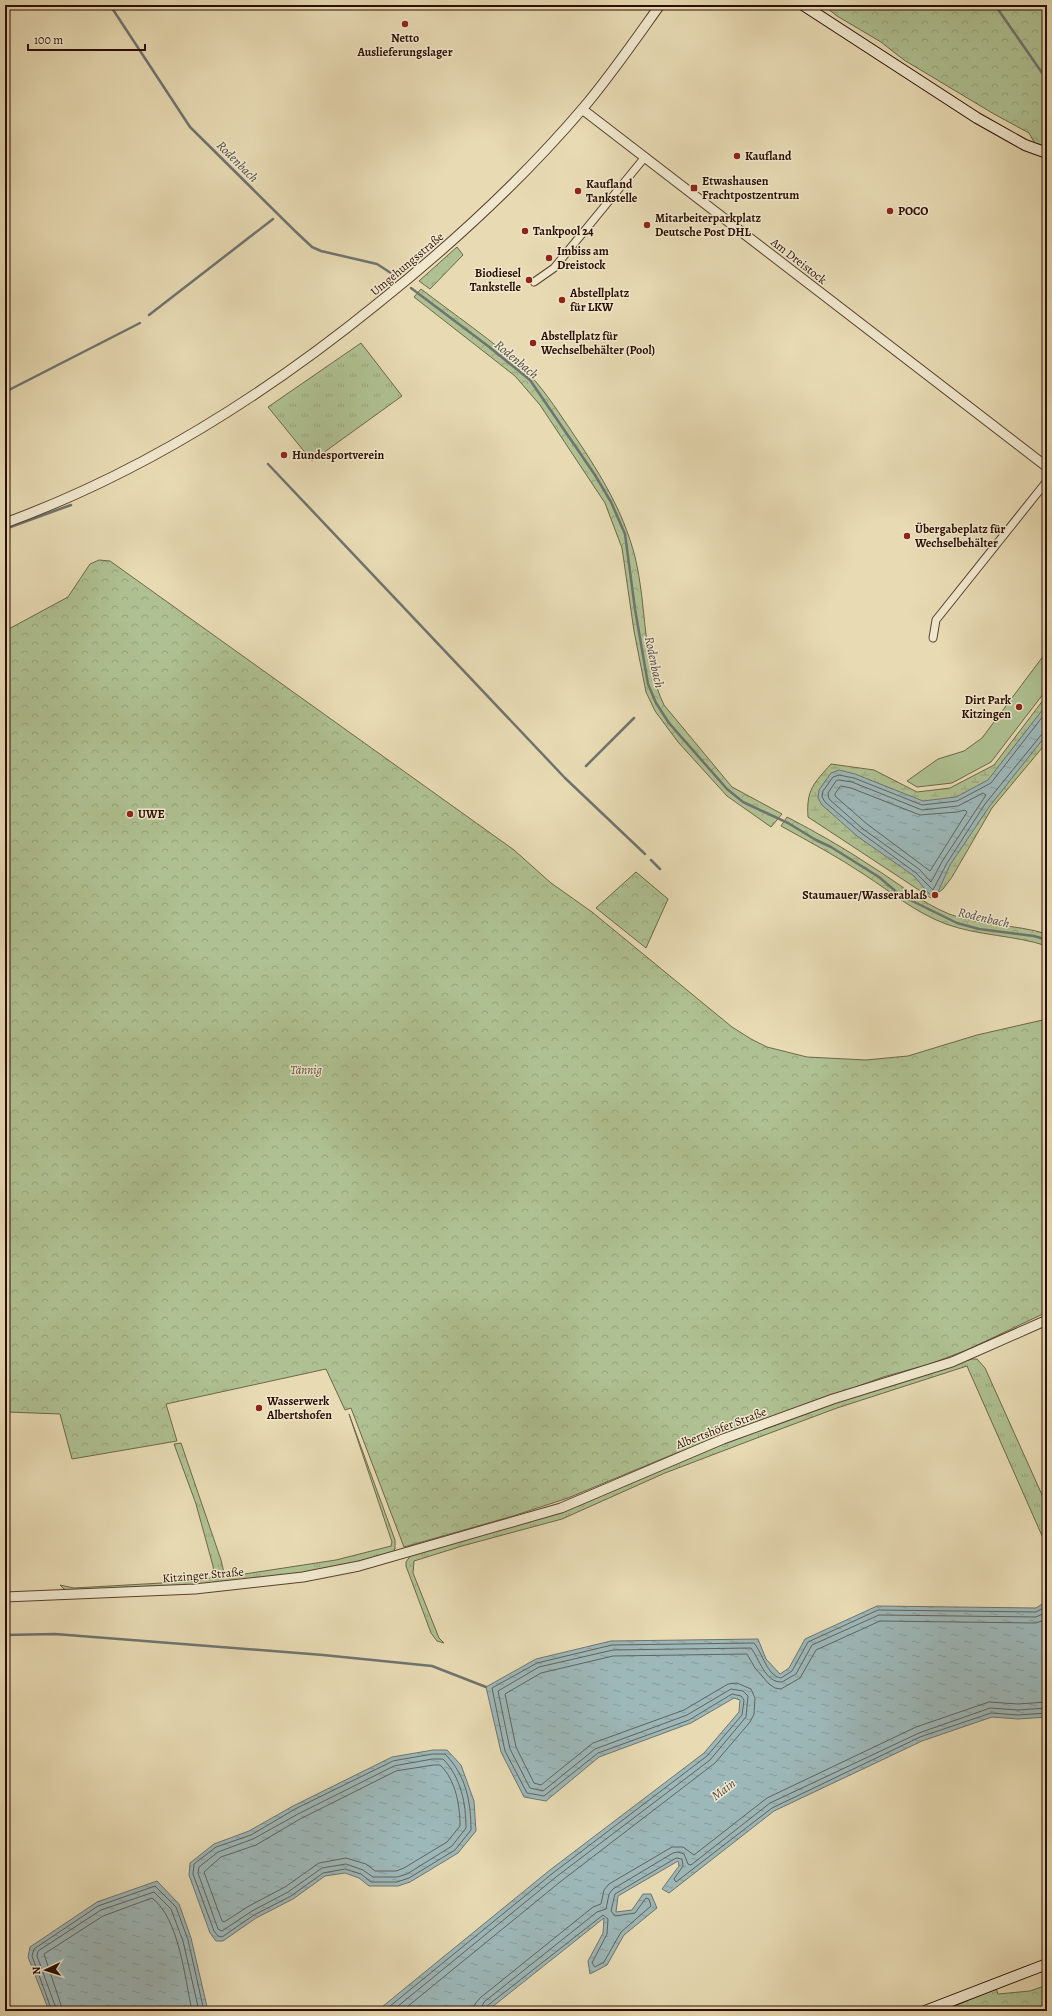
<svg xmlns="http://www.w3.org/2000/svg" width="1052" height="2016" font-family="Alegreya,serif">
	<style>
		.grass { fill: url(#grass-tufts); stroke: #6d6749 }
		.forest { fill: url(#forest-crowns); stroke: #6d6749 }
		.wetland { fill: url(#wetland-marsh); stroke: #6d6749 }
		.garden { fill: #afc192; stroke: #6d6749 }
		.water { fill: url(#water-ripples); stroke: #6f746f }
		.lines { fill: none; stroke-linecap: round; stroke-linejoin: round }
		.shore { stroke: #64625c; stroke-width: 1 }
		.stream { stroke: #6f746f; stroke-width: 2.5 }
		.minor-casing { stroke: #5a402d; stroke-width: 9 }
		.tertiary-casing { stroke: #5a402d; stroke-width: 11 }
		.secondary-casing { stroke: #2b0d00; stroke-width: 12 }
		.minor { stroke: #f0e8ce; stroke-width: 7 }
		.tertiary { stroke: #f0e8ce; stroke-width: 9 }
		.secondary { stroke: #f0e8ce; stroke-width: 10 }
		.poi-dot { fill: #8f2418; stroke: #f0e8ce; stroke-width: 1.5 }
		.labels { text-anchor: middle; stroke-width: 3; stroke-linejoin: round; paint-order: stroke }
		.poi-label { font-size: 12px; font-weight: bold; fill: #2b0d00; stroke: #f0e8ce; text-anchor: start }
		.street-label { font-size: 12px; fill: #2b0d00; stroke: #f0e8ce }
		.park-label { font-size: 12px; font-style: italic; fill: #594c33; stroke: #f0e8ce }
		.water-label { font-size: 13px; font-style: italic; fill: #534941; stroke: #f0e8ce }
	</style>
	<defs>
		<pattern id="grass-tufts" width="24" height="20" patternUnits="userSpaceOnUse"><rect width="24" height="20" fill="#afc192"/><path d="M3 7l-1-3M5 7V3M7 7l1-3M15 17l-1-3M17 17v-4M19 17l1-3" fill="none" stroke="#97a57c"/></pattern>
		<pattern id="forest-crowns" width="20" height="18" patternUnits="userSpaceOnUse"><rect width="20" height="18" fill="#afc192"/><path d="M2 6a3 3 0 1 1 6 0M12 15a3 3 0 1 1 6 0" fill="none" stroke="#97a57c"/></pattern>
		<pattern id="wetland-marsh" width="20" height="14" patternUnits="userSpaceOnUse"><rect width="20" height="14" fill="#afc192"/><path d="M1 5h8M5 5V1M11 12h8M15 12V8" fill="none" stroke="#97a57c"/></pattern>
		<pattern id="water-ripples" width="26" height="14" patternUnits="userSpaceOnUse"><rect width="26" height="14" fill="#9db8b9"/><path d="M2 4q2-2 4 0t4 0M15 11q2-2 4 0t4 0" fill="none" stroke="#879d9d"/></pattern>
	</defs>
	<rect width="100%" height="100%" fill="#e8dbb4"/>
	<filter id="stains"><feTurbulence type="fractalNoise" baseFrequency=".005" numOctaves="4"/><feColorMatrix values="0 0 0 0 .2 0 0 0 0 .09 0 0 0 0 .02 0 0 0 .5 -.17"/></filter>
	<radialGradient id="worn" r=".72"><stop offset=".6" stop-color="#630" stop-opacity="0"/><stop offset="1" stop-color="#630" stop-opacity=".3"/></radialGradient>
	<path class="grass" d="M361,343L402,396L312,461L268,407Z
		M972,1359H977L985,1368L1047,1506V1547L967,1366L837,1408L770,1433L665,1473L562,1519L462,1546L414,1561L413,1573L439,1638L444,1643L437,1641L431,1633L406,1566V1562L411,1555L464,1540L796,1415Z
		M349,1414L395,1540V1549L391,1553C329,1570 265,1580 200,1586C157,1589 113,1589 70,1591L64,1589L60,1585L74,1588L197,1581L210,1578L214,1574L213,1566L196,1504L174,1444L181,1443L221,1560L225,1577L336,1560L391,1546L392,1542Z"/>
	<path class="forest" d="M823,5H1047V165L1029,133L994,114L904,60L881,42L837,16Z
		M457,247L463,255L430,289L419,281Z
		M421,289C455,315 490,339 522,367C541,385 555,407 570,429C597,469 623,509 635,557C647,606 642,659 664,705L732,787L782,814L771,827L727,796L678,742L655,711L646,692L634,631L622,548L605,503L540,405L515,376L414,297Z
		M99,560L110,561L514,850L551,883L592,912L732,1027L751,1039L767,1047L807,1057L866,1060L908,1056L977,1035L1047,1019V1312L967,1350L930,1364L883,1377L669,1456L568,1498L513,1516L404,1547L351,1408L345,1410L326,1369L166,1404L177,1441L72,1459L60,1414L7,1412L5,1408V631L68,597L90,564Z
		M787,817C816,832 844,848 871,866C897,882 920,902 949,914C980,926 1015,924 1047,934V946C1014,935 979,936 946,924C916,913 891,892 865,875C838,857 810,842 781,826Z
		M636,872L668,899L646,948L596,908Z
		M1047,1985V2011H944L996,1988L998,1994L1030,1991Z"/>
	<path class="wetland" d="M1047,695V742L992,808L952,877L943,889L931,898L808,817C806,790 814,783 831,764L874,770L917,792L950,788L994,765Z"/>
	<path class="garden" d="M1047,651V689L991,762L952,783L917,787L907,781L938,759L964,751L982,738Z"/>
	<path class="water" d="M1047,704V734L989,807L950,865L938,892L931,896L914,876L857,836L822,805L818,798L819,790L831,773L839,770L855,774L923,801L956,797L988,780Z
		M1047,1601V1717L1018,1719L992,1717L922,1741L774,1811L669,1893L662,1889L679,1866L678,1861L618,1896L616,1912L632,1910L643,1894H651L657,1908L624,1935L607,1965L590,1974L588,1961L603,1933L604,1918L487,2011H377L550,1870L704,1753L739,1712L740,1700L734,1698L691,1723L599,1757L546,1801L524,1797L501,1752L486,1687L536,1659L611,1641L758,1639L766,1659L780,1674L789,1668L805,1639L877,1606L1036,1608Z
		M433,1750H447L461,1765L474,1801L476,1831L458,1853L410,1882L398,1886H369L359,1878L345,1873L325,1876L293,1899L256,1918L223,1941H216L210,1933L189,1875L190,1863L214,1844L249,1831L293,1806L392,1757Z
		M157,1881L179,1904L191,1938L208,2011H49L28,1957L30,1947L97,1902Z"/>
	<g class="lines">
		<path class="shore" d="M1047,711L991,783L957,801L922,805L854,778L839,775L833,777L823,791L822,797L825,802L860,832L916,873L933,890L947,863L985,804L1042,734L1047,732
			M839,780L852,782L922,810L958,806L983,793L986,795L943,860L931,882L919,869L863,829L829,799L828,793L836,781Z
			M841,786L851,788L920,815L957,812L965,810L967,812L930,871L867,824L835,796V794Z
			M433,1754H445C466,1775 471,1802 471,1830L455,1850L409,1878L397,1882H371L361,1874L345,1869L323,1873L291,1896L254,1915L222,1937L218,1936L214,1931L193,1874L194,1864L216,1847L251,1835L295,1809L393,1761Z
			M433,1759H443C461,1777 466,1804 466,1828L452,1846L407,1874L397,1877H373L363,1870L346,1864L322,1868L288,1892L252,1911L222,1931L218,1929L198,1873L199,1867L218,1852L253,1839L298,1814L394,1766Z
			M434,1765H440C456,1780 460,1806 460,1826L447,1842L404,1868L396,1871H375L366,1864L346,1858L319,1863L285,1887L249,1906L224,1922L222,1921L204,1872L221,1857L256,1845L300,1819L396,1771Z
			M52,2011L32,1956L34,1949L98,1906L155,1886L176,1907L188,1940L204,2011
			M57,2011L37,1956L38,1951L101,1910L154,1892L171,1909L183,1941L199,2011
			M63,2011L44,1954L103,1916L152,1898C179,1918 185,1979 192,2011
			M384,2011L553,1873L707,1756L742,1715L744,1700L741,1696L732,1694L689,1720L598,1753L544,1796L527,1793L505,1751L492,1688L537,1663L612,1645L754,1643C762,1652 767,1676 781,1678L792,1671L808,1642L878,1610L1036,1612L1047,1606
			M392,2011L556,1877L710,1760L746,1717L748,1696L743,1691L731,1689L687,1715L595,1749L543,1791L530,1788L510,1749L498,1691L539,1667L613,1650L751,1648C759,1658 765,1683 782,1682L796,1674L812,1645L879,1615L1036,1617L1047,1612
			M402,2011L560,1882L715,1763L750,1722L754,1714L755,1698L751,1689L737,1683L728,1684L684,1710L593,1743L541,1785L534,1783L516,1747L505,1694L541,1673L613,1656L747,1654L755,1668L769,1684L775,1688L781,1689L800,1678L816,1650L880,1621L1036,1623L1047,1619
			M474,2011L475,2004L480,1998L593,1907L601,1904L604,1890L609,1884L672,1847H683L694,1855L767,1798L916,1727L989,1702L1018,1704L1047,1702
			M480,2011L484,2002L597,1912L606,1909L609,1894L613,1889L673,1853L678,1852L684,1854L688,1864L691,1865L770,1803L919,1733L990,1708L1018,1710L1047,1708
			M485,2011L487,2006L603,1915L608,1919L607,1934L592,1963L595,1967L604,1962L621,1932L651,1906L649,1899L646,1898L635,1913L615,1916L611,1911L615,1894L676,1858L682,1859L683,1866L674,1879L676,1882L772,1808L920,1737L991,1713L1018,1715L1047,1713"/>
		<path class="stream" d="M110,5L190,127L295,231L312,247L321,251L377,264L397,277
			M995,5L1047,80
			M411,288L488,346L530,380L595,475L611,502L625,534L635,609L648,684L656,703L669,723L727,789L743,802L788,823L816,840L831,847L879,877L900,895L957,923L979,929L1034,936L1047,940
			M149,315L273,219
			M5,392L140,323
			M268,464L565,778L645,854
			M5,529L71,505
			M586,766L634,718
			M651,860L660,869
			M5,1635L55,1634L323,1655L432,1666L486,1687"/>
		<defs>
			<path id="minor" d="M534,282L554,268L645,157
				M933,638L936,620L1047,481"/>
			<path id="tertiary" d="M582,109L1047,467
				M5,523C142,473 265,395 377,304C451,245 522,180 584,107C611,75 635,40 660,5
				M5,1597L195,1589L303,1577L359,1566L561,1508L723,1439L833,1399L952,1362L1047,1320"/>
			<path id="secondary" d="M803,5L977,118L1025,145L1047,153
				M925,2011L1047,1964"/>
		</defs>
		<use href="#minor" class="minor-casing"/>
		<use href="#tertiary" class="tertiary-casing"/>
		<use href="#secondary" class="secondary-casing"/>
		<use href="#minor" class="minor"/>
		<use href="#tertiary" class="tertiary"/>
		<use href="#secondary" class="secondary"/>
	</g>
	<g class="poi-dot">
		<circle cx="405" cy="24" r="4"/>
		<circle cx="737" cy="156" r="4"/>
		<rect x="690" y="184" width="8" height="8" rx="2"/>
		<circle cx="578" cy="191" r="4"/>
		<circle cx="890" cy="211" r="4"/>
		<circle cx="647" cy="225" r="4"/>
		<circle cx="525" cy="231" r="4"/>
		<circle cx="549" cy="258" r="4"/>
		<circle cx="529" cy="280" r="4"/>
		<circle cx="562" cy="300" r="4"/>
		<circle cx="533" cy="343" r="4"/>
		<circle cx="284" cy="455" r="4"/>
		<circle cx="907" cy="536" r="4"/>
		<circle cx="1019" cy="707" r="4"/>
		<circle cx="130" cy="814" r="4"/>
		<circle cx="935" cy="895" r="4"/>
		<circle cx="259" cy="1408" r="4"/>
	</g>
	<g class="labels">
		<g class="poi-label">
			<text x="405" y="42" text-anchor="middle">Netto<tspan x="405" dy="14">Auslieferungslager</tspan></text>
			<text x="745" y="160">Kaufland</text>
			<text x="702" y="185">Etwashausen<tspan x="702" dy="14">Frachtpostzentrum</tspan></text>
			<text x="586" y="188">Kaufland<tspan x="586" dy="14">Tankstelle</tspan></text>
			<text x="898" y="215">POCO</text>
			<text x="655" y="222">Mitarbeiterparkplatz<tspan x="655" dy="14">Deutsche Post DHL</tspan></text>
			<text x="533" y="235">Tankpool 24</text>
			<text x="557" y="255">Imbiss am<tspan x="557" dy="14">Dreistock</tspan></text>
			<text x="521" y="277" text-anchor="end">Biodiesel<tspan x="521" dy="14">Tankstelle</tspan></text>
			<text x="570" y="297">Abstellplatz<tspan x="570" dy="14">für LKW</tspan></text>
			<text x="541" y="340">Abstellplatz für<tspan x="541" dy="14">Wechselbehälter (Pool)</tspan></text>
			<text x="292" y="459">Hundesportverein</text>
			<text x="915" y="533">Übergabeplatz für<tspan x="915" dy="14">Wechselbehälter</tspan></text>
			<text x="1011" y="704" text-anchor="end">Dirt Park<tspan x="1011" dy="14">Kitzingen</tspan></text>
			<text x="138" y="818">UWE</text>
			<text x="927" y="899" text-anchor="end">Staumauer/Wasserablaß</text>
			<text x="267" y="1405">Wasserwerk<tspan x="267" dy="14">Albertshofen</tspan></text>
		</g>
		<g class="street-label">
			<text transform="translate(799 261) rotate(38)" y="4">Am Dreistock</text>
			<text transform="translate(407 264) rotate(-40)" y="4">Umgehungsstraße</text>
			<text transform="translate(721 1428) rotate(-21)" y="4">Albertshöfer Straße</text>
			<text transform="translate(203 1575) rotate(-5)" y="4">Kitzinger Straße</text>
		</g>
		<g class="park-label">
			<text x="306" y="1074">Tännig</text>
		</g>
		<g class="water-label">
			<text transform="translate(238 161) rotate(45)" y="5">Rodenbach</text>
			<text transform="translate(517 359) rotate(40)" y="5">Rodenbach</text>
			<text transform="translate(655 662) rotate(78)" y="5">Rodenbach</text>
			<text transform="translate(984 917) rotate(13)" y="5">Rodenbach</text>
			<text transform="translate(723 1789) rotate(-37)" y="5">Main</text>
		</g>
	</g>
	<rect width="1052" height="2016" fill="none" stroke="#e8dbb4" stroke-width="20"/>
	<rect x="6" y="6" width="1040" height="2004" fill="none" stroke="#2b0d00" stroke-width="2"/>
	<rect x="10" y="10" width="1032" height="1996" fill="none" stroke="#2b0d00"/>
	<g transform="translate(46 1970) rotate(266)" stroke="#f0e8ce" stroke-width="3" paint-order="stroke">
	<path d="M0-3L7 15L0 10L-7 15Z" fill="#2b0d00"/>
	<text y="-6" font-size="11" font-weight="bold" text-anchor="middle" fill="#2b0d00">N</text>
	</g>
	<path d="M28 44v6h117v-6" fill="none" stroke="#2b0d00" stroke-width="2"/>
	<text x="34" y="44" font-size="12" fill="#2b0d00" stroke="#f0e8ce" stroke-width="3" paint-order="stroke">100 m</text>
	<rect width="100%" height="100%" filter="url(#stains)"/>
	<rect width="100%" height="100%" fill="url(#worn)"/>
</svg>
